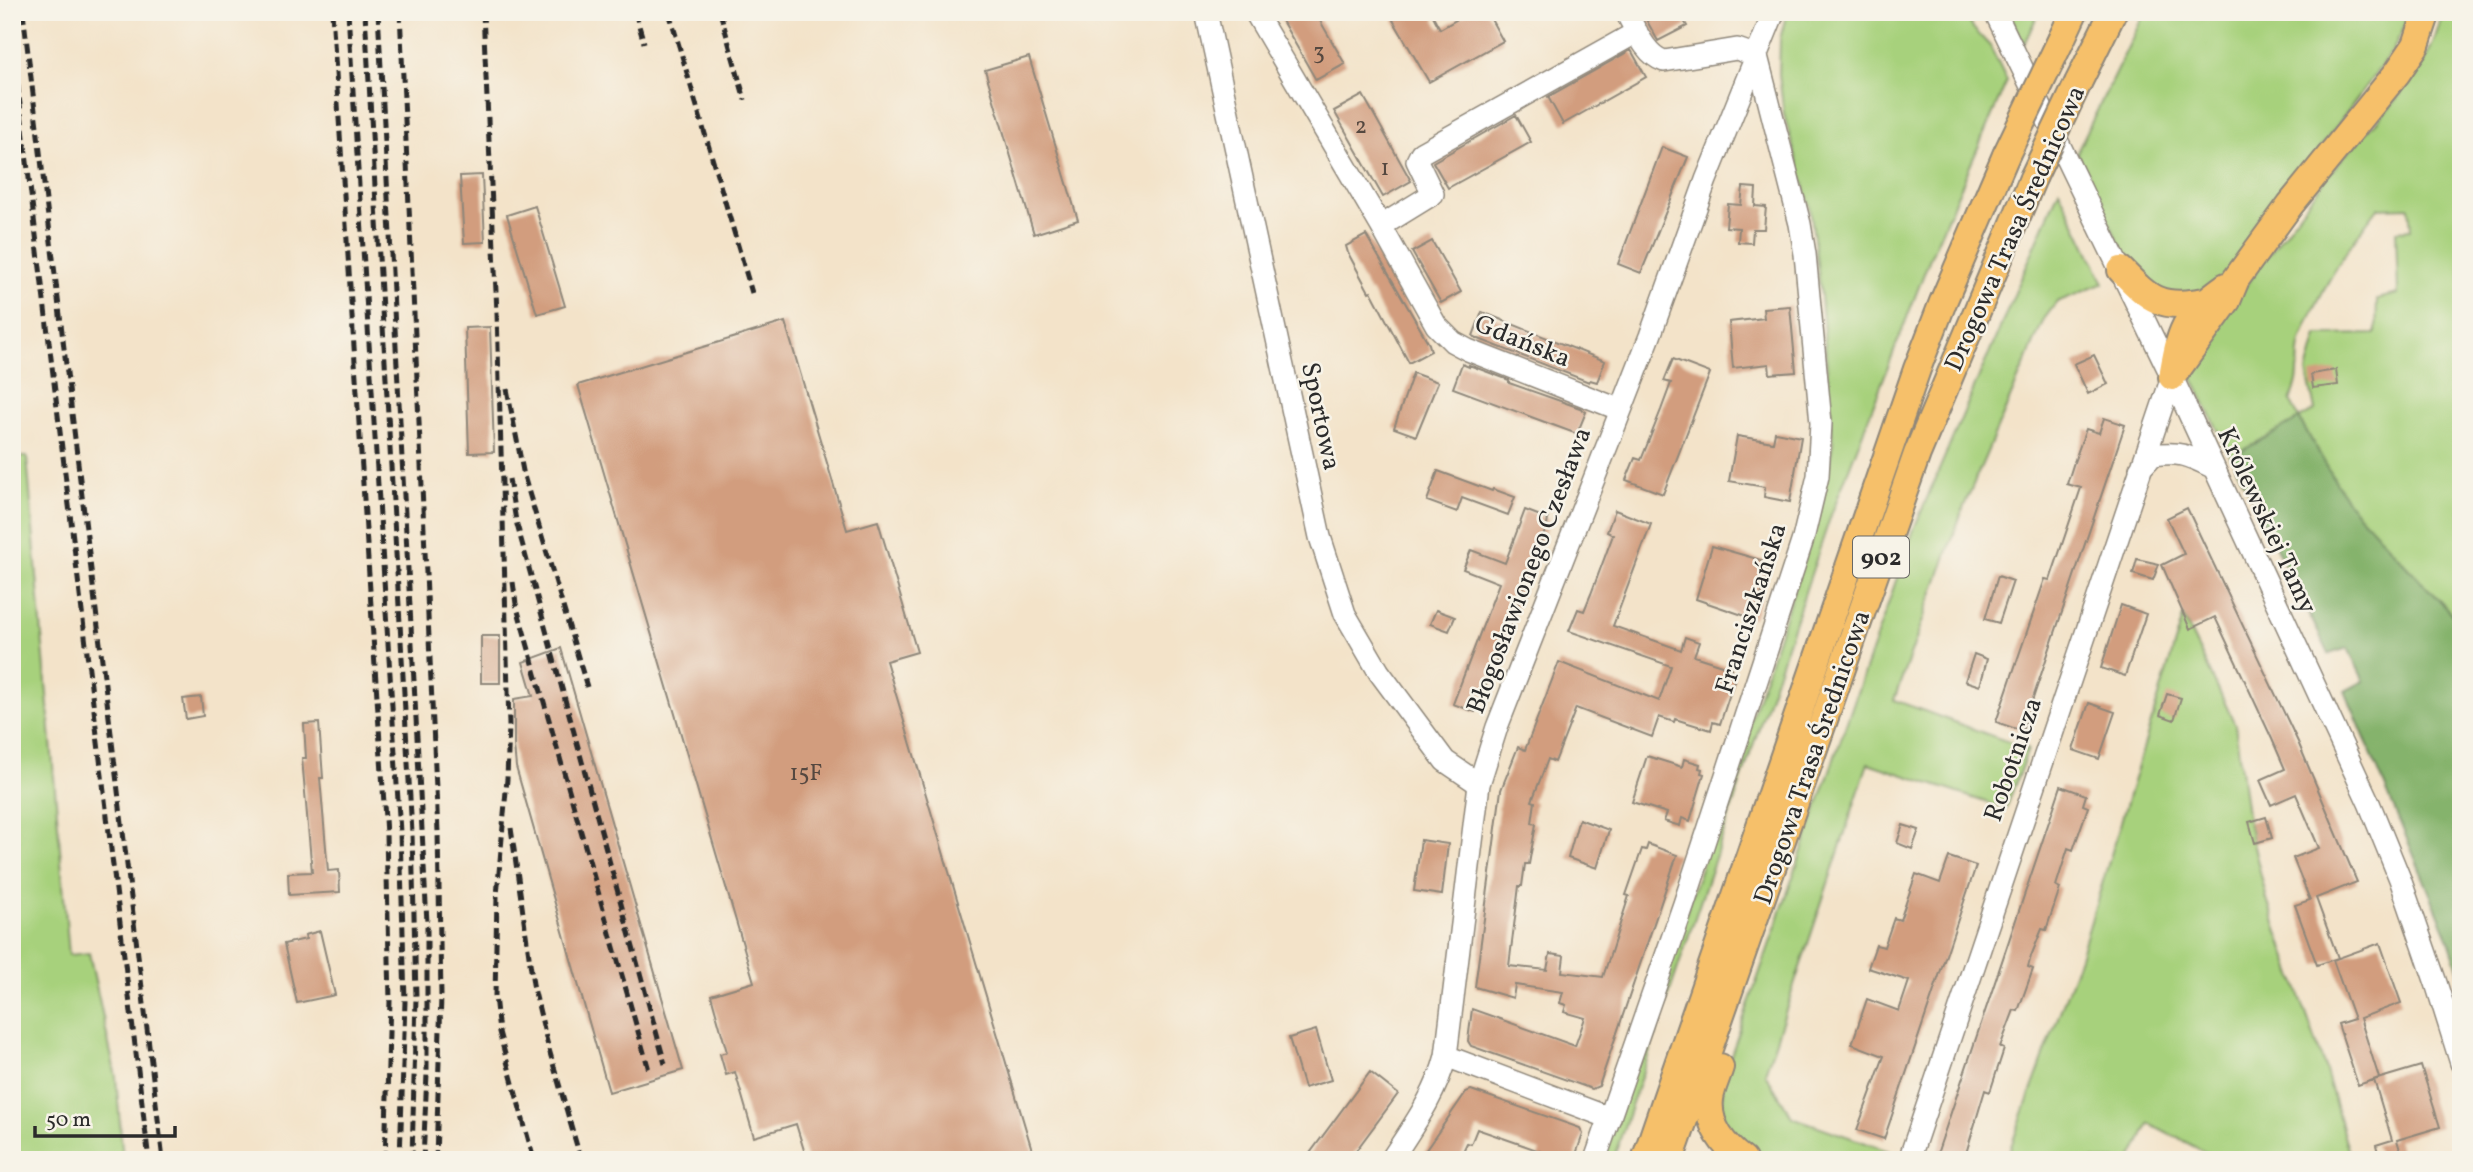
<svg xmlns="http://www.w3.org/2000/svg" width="2473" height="1172" font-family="Vollkorn,serif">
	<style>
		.green { fill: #a7d17c; stroke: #697e54; stroke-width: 2; fill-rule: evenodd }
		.forest { fill: #85b36c; stroke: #586f4c; stroke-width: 2 }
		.building { fill: #d29d7e }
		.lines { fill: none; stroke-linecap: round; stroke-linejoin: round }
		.minor-casing { stroke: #8f877a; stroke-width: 24 }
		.major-casing { stroke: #8f877a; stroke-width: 30 }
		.minor { stroke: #fff; stroke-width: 21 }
		.major { stroke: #f6c06b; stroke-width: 26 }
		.rail { stroke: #2b2b2b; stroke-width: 5; stroke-dasharray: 10 5; stroke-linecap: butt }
		.major-bridge-casing { stroke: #8f877a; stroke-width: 30; stroke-linecap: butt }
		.major-bridge { stroke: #f6c06b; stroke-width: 26 }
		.labels { text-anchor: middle; stroke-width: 5; stroke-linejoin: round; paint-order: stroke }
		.number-label { font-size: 23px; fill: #554840 }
		.shield { fill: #f7f3e8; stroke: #686764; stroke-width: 2 }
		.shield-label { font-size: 24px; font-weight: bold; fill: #2b2b2b }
		.street-label { font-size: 26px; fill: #2b2b2b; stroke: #f7f3e8 }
	</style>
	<rect width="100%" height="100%" fill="#f7f3e8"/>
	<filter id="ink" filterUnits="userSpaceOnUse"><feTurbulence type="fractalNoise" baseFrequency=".0143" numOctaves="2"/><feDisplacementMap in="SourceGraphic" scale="14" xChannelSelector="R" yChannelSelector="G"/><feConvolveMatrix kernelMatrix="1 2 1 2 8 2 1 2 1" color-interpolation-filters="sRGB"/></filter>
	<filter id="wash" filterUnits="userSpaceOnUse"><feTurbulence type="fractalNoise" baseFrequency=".00686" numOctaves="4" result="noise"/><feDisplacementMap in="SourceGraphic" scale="28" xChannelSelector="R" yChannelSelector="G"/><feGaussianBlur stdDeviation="1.57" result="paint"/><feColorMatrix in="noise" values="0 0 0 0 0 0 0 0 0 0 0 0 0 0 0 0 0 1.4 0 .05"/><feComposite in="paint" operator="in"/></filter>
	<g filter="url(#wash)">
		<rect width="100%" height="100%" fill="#f3e3c9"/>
		<path class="green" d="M1787,12H1965L1972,27L1990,46L2007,81L1930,258L1831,515L1613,1160H1603L1821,509L1833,442L1821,296L1810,206L1784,115L1779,75L1780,39Z
			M2009,12H2039L2024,44Z
			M2145,12H2408L2403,29L2393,50L2218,286L2172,300L2131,270L2077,152Z
			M2442,12H2461V624L2349,504L2299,419L2231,457L2190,373L2196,354C2239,295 2282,235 2327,177C2367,124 2431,81 2442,12ZM2409,207L2411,230L2396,231L2398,294L2377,299L2376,334L2317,335L2307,372L2315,410L2299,419L2290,400C2304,376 2294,360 2302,338C2319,292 2348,246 2378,208Z
			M2059,190L2104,283L2057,302L2044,319L1964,506L1894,700L2028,749L2006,809L1868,763L1765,1073L1792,1117L1889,1151L1886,1160C1848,1160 1747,1171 1728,1131C1720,1115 1723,1095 1723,1078L1915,526Z
			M12,457H27L69,955L89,953L116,1077L123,1160H12V648L18,647L12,615Z
			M2183,617L2235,724L2248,822L2267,900L2326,1071L2351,1160H2220L2149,1123L2131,1160H2006L2080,957Z"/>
		<path class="forest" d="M2299,419L2349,504L2461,624V978L2446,932L2345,691L2364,681L2348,648L2329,654L2231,457Z"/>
		<g id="blocks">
			<path class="building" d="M1277,12H1315L1345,64L1316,80Z
				M1406,12H1431L1440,29L1470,12H1487L1503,41L1429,82L1393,20Z
				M1642,12H1679L1687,26L1658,41Z
				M1631,50L1646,77L1563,124L1548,97Z
				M1029,57L1078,220L1034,234L985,70Z
				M1363,95L1411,181L1383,197L1334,111Z
				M1516,115L1531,142L1448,188L1433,162Z
				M1662,147L1688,157L1641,273L1618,264Z
				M482,175L485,242L464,243L460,176Z
				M1743,187L1756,188L1755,206L1766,207L1764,229H1753L1752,243L1738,242L1739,228L1726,227L1728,204L1741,205Z
				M535,206L565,306L537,314L507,215Z
				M1366,235L1429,344L1431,351L1409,363L1371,291L1369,292L1348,253L1346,246Z
				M1432,241L1461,292L1441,303L1412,252Z
				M1790,306L1796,372L1770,374L1769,364L1733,368L1729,322L1764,318L1763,308Z
				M1482,312L1605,361L1597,382L1590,380L1589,382L1479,339L1473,336Z
				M785,322L847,530L878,521L917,652L886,661L1035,1160H807L796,1124L754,1137L735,1072L726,1075L720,1054L727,1052L711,995L754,982L578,385Z
				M490,327L494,452L469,453L465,328Z
				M2094,355L2108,384L2088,394L2074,364Z
				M1673,359L1710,373L1663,494L1626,480L1635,458L1641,460L1661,410L1671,383L1664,381Z
				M1462,364L1469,367V365L1509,380V383L1580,408L1586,412L1577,434L1453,388Z
				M2336,370L2338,385L2313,388L2311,374Z
				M1413,373L1438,382L1416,436L1394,428Z
				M2104,418L2125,425L2022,731L1996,722L2045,579L2050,580L2081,488L2067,484L2073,465L2086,429L2099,433Z
				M1775,432L1801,437L1790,502L1764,497L1765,487L1729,481L1737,436L1773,442Z
				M1438,471L1492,491L1493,489L1515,497L1508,515L1462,498L1457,512L1427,501Z
				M2187,508L2298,742L2357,882L2316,898L2338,958L2317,965L2295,905L2310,900L2293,858L2319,848L2296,794L2271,805L2260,780L2285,769L2272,739L2215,617L2190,629L2162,565L2184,554L2167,518Z
				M1525,510L1548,519L1547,526L1506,637L1475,712L1453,704L1499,583L1463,569L1471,550L1505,563Z
				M1615,510L1651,524L1613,626L1681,650L1685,637L1699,642L1694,656L1731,668L1732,677L1735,678L1720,724L1713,722L1711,730L1675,719L1674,722L1659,717L1652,737L1576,708L1555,762L1548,759L1532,801L1535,802L1532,823L1536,824L1529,864H1525L1522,886H1519L1509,966L1547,970L1550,954L1564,956L1562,972L1603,977L1629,896L1626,895L1642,849L1646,850L1648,844L1677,855L1599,1086L1592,1089L1471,1046L1468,1041L1472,1009L1575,1046L1585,1018L1564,1012L1566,1005L1560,1003L1563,992L1515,985L1513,998L1475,987L1501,790L1518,747L1525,750L1559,662L1659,701L1671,666L1569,631L1578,609L1584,611L1591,594L1613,535L1607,532Z
				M1712,546L1771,563L1754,619L1696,599Z
				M2137,559L2159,564L2153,580L2133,574Z
				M1998,576L2013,581L1999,623L1985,619Z
				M2121,605L2146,614L2125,676L2101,668Z
				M1436,610L1455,617L1449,631L1430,624Z
				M481,636H500V683H481Z
				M561,648L683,1070L609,1092L516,767L514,745V699L533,696L523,662Z
				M1974,654L1987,659L1980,686L1965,681Z
				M2167,694L2181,698L2174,720L2160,715Z
				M201,697L203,716L186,719L183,699Z
				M2089,703L2115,712L2099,759L2073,750Z
				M319,723L323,778H320L328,871L339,870L340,892L289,895L288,873L312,872L302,758H306L304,724Z
				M1647,756L1682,767L1684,759L1700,764L1699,768L1702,769L1701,773L1704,774L1690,821L1682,818L1680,826L1664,821L1667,813L1632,802Z
				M2061,786L2086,795L2083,805L2088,807L2073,850L2068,848L2056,886L2060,888L2046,930L2042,929L2031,956L2028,967L2033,969L2018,1011L2014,1010L2000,1047L2004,1049L1990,1092L1985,1090L1964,1160H1945L1936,1157Z
				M2266,817L2272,838L2255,843L2249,822Z
				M1579,819L1609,830L1597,868L1568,858Z
				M1903,825L1919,830L1912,849L1897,843Z
				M1421,840L1448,844L1442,895L1414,891Z
				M1949,857L1976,866L1884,1139L1857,1130L1884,1056L1852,1044L1867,999L1899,1011L1909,981L1868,968L1876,945L1884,947L1894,918L1900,920L1916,874L1940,883Z
				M320,931L335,995L297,1003L284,944L306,939L305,935Z
				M2380,943L2401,1003L2360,1018L2379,1078L2358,1085L2338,1024L2354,1019L2333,960Z
				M1316,1030L1331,1080L1304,1088L1289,1038Z
				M2421,1066L2440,1127L2397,1140L2403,1160H2380L2376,1145L2392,1140L2374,1080Z
				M1370,1072L1398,1094L1349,1160H1305Z
				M1471,1090L1580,1128L1583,1134L1574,1160H1537L1540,1151L1477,1129L1471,1144L1467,1143L1459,1160H1419L1466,1092Z"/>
		</g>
	</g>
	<g filter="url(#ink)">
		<use href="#blocks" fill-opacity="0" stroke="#8f877a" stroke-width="2"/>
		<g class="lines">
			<defs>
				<path id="minor" d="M1206,12L1320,537L1345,614L1379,672L1445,761L1479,784
					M1255,12L1381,226L1436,325L1453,342L1468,350L1621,410
					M1626,12C1635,28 1645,55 1664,61L1737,49L1757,56
					M1995,12L2172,377L2369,803L2400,879L2436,983L2461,1063
					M1381,226L1433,194L1417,161L1421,153L1637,32
					M2140,469L2153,455C2180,451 2189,456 2212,467
					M1446,1056L1610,1118
					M1391,1160C1413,1126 1436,1095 1446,1056L1479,784L1497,727L1650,336L1706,180L1774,12
					M1595,1160L1684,904L1803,539L1818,476L1821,423L1805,254L1800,224L1757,56
					M1909,1160L2172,377"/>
				<path id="major" d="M2062,38L2074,12
					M2078,83L2113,12
					M2121,270C2151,301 2161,309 2205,301
					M2173,371C2181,325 2187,314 2226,286
					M2172,377L2227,301L2236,279L2290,205L2397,73L2416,45L2427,12
					M1720,1067C1717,1077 1711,1089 1710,1099C1707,1125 1724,1146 1743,1160
					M1645,1160L1917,369L1943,302L2006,155
					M1670,1160L1917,454L2033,178"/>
			</defs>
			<use href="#minor" class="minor-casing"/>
			<use href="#major" class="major-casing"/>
			<use href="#minor" class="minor"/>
			<use href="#major" class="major"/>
			<path class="rail" d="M23,12L163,1160
				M332,12L386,834L390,1001L385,1160
				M348,12L400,832L405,1001L400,1160
				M365,12L412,833L416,997L412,1160
				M378,12L427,923V1074L423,1160
				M400,12L438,832L441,996L436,1160
				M483,12L497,313L509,725L507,779L497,896L495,996L499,1032L534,1160
				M635,12L644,43
				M669,12L752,293
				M720,12L745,100
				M12,39L149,1160
				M507,389L524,476L587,687
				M509,479L516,521L665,1064
				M513,582L516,604L649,1070
				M511,828L533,984L548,1046L581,1160"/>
			<defs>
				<path id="major-bridge" d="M2006,155L2062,38
					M2033,178L2078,83"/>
			</defs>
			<use href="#major-bridge" class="major-bridge-casing"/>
			<use href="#major-bridge" class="major-bridge"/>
		</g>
	</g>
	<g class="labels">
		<g class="number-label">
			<text x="1319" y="59">3</text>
			<text x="1361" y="133">2</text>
			<text x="1385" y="175">1</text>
			<text x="806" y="780">15F</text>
		</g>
		<rect class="shield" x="1853" y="536.5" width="56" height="41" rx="5"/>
		<g class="shield-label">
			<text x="1881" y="565">902</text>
		</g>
		<g class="street-label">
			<text transform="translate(2014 228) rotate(-66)" y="9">Drogowa Trasa Średnicowa</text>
			<text transform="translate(1523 340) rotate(22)" y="9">Gdańska</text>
			<text transform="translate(1322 416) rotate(78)" y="9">Sportowa</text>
			<text transform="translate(2268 520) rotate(65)" y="9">Królewskiej Tamy</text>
			<text transform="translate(1528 570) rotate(-69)" y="9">Błogosławionego Czesława</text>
			<text transform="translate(1750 608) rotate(-72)" y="9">Franciszkańska</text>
			<text transform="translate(1811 757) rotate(-71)" y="9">Drogowa Trasa Średnicowa</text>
			<text transform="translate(2012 759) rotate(-71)" y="9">Robotnicza</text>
		</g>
	</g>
	<rect width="2473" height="1172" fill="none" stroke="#f7f3e8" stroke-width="42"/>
	<path d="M35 1126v10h140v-10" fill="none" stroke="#2b2b2b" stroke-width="3.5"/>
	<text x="46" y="1126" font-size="21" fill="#2b2b2b" stroke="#f7f3e8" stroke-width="5" paint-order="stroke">50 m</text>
</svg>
